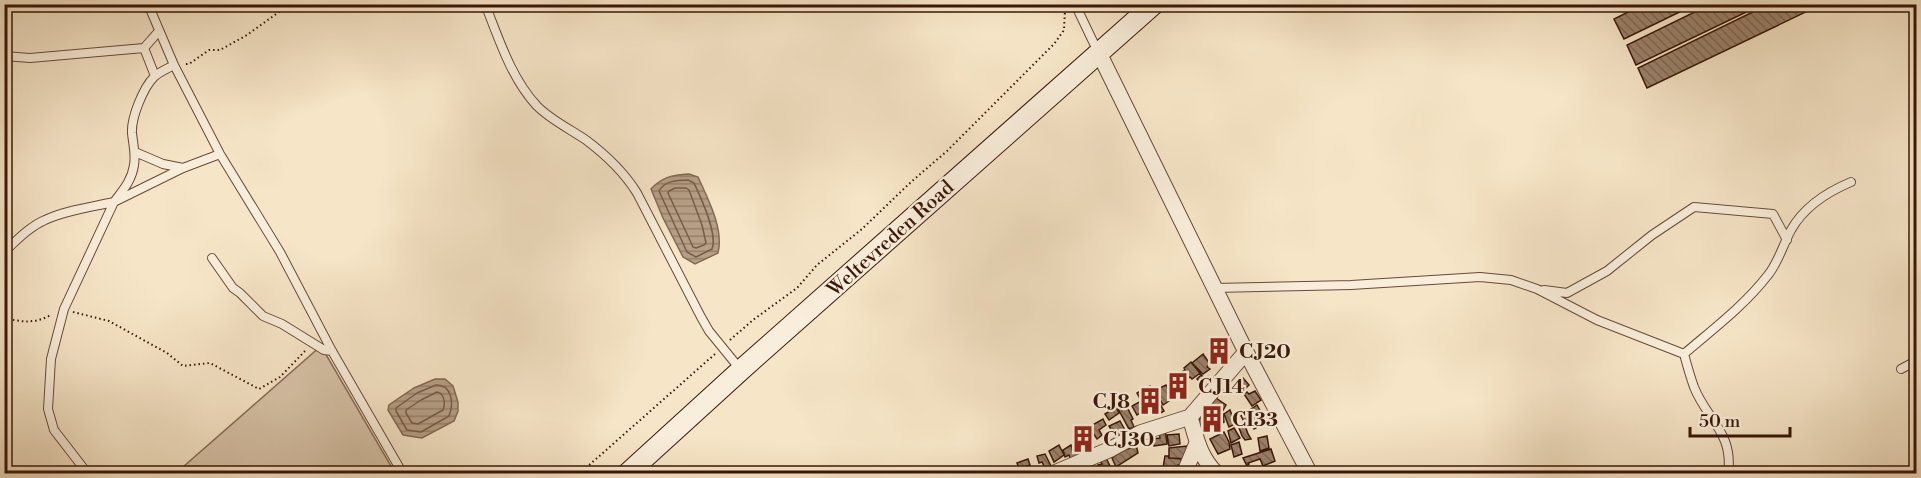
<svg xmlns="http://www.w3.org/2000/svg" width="1921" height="478" font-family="'Libre Bodoni',serif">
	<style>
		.green { fill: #d6c2a7; stroke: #886c58; stroke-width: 1.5 }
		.water { fill: url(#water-rules); stroke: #846954; stroke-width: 1.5 }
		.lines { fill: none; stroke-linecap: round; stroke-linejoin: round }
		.shore { stroke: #785b47; stroke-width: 1.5 }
		.building { fill: url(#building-back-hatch); stroke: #391708; stroke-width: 1.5 }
		.lane-casing { stroke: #684a38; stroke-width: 10 }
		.street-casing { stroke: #684a38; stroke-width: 17 }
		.secondary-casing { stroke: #391708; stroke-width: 22 }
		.path { stroke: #391708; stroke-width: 2; stroke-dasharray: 1.5 3; stroke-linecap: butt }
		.lane { stroke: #f9eedb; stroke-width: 8 }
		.street { stroke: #f9eedb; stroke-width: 15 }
		.secondary { stroke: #f9eedb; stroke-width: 20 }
		.labels { text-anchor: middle; stroke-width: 4.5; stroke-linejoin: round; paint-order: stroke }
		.street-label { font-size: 20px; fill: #391708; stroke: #f9eedb }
		.poi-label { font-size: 20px; font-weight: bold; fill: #391708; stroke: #f9eedb; text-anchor: start }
	</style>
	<defs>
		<pattern id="water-rules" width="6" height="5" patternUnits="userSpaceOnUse" patternTransform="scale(1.5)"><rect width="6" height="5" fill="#b69f86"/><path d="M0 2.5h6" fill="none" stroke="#95816c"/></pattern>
		<pattern id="building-back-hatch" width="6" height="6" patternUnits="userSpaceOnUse" patternTransform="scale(1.5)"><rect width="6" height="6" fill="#9b826b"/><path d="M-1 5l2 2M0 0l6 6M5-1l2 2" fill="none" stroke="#7f6956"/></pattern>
	</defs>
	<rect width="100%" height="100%" fill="#f6e5c7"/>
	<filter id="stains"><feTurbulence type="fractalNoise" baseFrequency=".00333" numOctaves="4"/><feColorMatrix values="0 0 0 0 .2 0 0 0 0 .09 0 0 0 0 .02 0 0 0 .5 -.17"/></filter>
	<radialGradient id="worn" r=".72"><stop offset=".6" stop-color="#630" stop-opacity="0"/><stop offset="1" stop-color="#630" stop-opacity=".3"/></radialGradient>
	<path class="green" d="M321,346L395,473L175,474Z"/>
	<path class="water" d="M689,174L698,177C708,199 724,229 718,253L695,264L683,257L663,218L651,189C662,177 672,175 689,174Z
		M435,379H445L453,386L458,402V411L454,421L422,438L403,435L388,410L389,405L414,388Z"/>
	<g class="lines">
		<path class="shore" d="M688,180L694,183C701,198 718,234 712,249L696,257L687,252L659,191C665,180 677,181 688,180Z
			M675,188H686L689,190L702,225L706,243L704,245L696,248L693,247L668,193L669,191Z
			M436,385C452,384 454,404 449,416L421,432L407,430L396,411V408L417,393Z
			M437,392L440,393C445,397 445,405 443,410L418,424L412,423L406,413V410L421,400Z"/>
	</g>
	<path class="building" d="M1644,4H1696L1624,39L1614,19Z
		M1711,4H1763L1636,65L1627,45Z
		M1769,4H1810L1812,9L1647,88L1638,68Z
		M1217,342L1229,352L1225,357L1220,353L1217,356L1209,349Z
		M1203,354L1210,364L1207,367L1210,369L1203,374L1192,363Z
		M1191,362L1203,377L1199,381L1197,379L1201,375L1199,374L1192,379L1190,377L1185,380L1180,373L1185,370L1184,368Z
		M1179,373L1188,388L1175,396L1168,383L1175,378L1174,376Z
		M1243,378L1249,385L1240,394L1233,388Z
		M1166,385L1171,396L1168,398L1169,401L1163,405L1155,390Z
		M1150,386L1164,411L1159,414L1155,408L1148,413L1137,393Z
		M1255,391L1261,400L1252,406L1244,394L1247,392L1249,394Z
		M1216,398L1226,405L1222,412L1211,405Z
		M1125,399L1129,406L1127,407L1133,419L1131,420L1134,427L1129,429L1116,405Z
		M1141,401L1145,410L1137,415L1132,406Z
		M1257,405L1261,412L1256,415L1261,425L1254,429L1249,421L1245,423L1241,416Z
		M1116,407L1119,413L1109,420L1105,414Z
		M1208,408L1223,414L1224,422L1217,426L1207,427L1206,430H1197L1200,417Z
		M1230,410L1235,424L1229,427L1224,414Z
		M1103,419L1106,425L1099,430L1102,435L1097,439L1089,427Z
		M1120,421L1125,430L1122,432L1123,434L1116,438L1109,426Z
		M1244,423L1248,434L1251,439L1245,440L1242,436L1238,425Z
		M1085,427L1092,438L1082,444L1087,451L1082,453L1074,441L1084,435L1082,430Z
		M1165,428L1167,444L1154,446L1152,439L1160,438L1159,429Z
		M1234,428L1240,438L1231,443L1228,431Z
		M1224,432L1229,442L1230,449L1218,454L1210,439Z
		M1179,434L1180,444L1169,446L1167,435Z
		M1267,436L1269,448L1260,451L1258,438Z
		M1239,442L1242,454L1234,457L1231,445Z
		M1059,445L1064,455L1054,462L1049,451Z
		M1071,445L1073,452L1076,451L1079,457L1071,461L1069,455L1065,457L1063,450Z
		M1136,445L1138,453L1116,467L1112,458L1127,447L1128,449Z
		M1187,446L1188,459L1169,458V448Z
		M1271,449L1275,461L1263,466L1260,459L1248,463L1249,464L1247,466L1243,458Z
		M1045,454L1051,466L1045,468L1042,462L1039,463L1037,456Z
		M1105,456L1111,468L1103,472L1098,465L1102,464L1099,459Z
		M1165,456H1168L1169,458L1183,459L1184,465H1178V474H1162Z
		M1028,459L1030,465L1024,467L1027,474H1021L1017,463Z"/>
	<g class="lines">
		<defs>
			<path id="lane" d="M148,4L174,65L220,154L280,252L332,351L403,474
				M485,4C499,39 511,78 537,106C551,120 570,129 586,140C606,155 624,172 637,193L701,317L709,331L740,369
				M1075,4L1098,52
				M144,48L155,76
				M4,56L30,58L144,48L159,31
				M135,152L163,164L183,168
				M4,252C17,240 29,227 45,220C66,210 92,207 114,202C123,190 132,180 134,165C136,154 133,144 132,133C131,118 143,88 154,77C159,72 167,69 174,65
				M212,258L233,288L240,293L263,316L282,324L324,350L332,351
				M1214,288L1351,285L1480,277L1511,280L1537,289L1597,320L1684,354
				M1544,290L1567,293L1607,271L1652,235L1694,207L1773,214L1787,240
				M1684,354C1713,329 1744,306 1768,275C1778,263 1783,245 1791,230C1804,207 1827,192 1851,182
				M1684,354C1687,365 1690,376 1694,387C1707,420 1734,433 1728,474
				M1901,369L1916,361
				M88,474L54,430L48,409L51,359L64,309L114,202L183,168L220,154"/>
			<path id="street" d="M1099,53L1246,352L1310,474
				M1190,417C1196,438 1200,458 1217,474
				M1052,474L1111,449L1140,433L1190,417L1246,352
				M1184,474L1197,443"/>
			<path id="secondary" d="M627,474L741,370L1154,4"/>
		</defs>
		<use href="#lane" class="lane-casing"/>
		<use href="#street" class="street-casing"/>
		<use href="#secondary" class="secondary-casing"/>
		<path class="path" d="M186,64H189L209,50H220L247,35L290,4
			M73,312L109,321L167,353L183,366L210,363L259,389L280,377L305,351
			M4,318C22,322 34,324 51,315
			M730,340L753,320L797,288L817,265L862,229L911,182L947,151L1054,44L1064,30L1065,10
			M579,474L715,354"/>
		<use href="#lane" class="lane"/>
		<use href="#street" class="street"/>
		<use href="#secondary" class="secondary"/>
	</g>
	<defs>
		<symbol id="building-bare" viewBox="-9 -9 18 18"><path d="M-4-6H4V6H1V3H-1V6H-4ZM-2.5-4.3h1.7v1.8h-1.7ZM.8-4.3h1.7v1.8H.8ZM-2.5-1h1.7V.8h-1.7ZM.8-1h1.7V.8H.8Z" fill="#8f2418" stroke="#f9eedb" stroke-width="2.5" paint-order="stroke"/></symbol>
	</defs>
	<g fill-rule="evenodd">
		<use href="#building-bare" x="1200" y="332" width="38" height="38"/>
		<use href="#building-bare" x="1159" y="367" width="38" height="38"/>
		<use href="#building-bare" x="1131" y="382" width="38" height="38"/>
		<use href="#building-bare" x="1193" y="400" width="38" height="38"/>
		<use href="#building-bare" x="1064" y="420" width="38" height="38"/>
	</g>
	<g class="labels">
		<g class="street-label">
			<text transform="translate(890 238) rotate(-42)" y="7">Weltevreden Road</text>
		</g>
		<g class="poi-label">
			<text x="1239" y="358">CJ20</text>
			<text x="1198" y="393">CJ14</text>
			<text x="1130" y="408" text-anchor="end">CJ8</text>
			<text x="1232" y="426">CI33</text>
			<text x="1103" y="446">CJ30</text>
		</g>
	</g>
	<rect width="1921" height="478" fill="none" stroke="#f6e5c7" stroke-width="24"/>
	<rect x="6" y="6" width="1909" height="466" fill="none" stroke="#391708" stroke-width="3"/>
	<rect x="12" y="12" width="1897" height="454" fill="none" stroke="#391708" stroke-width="1.5"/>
	<path d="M1690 427v9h100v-9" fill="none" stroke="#391708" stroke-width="3"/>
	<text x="1699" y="427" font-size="18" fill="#391708" stroke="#f9eedb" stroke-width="4.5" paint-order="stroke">50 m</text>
	<rect width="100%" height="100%" filter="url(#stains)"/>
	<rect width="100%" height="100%" fill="url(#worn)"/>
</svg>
